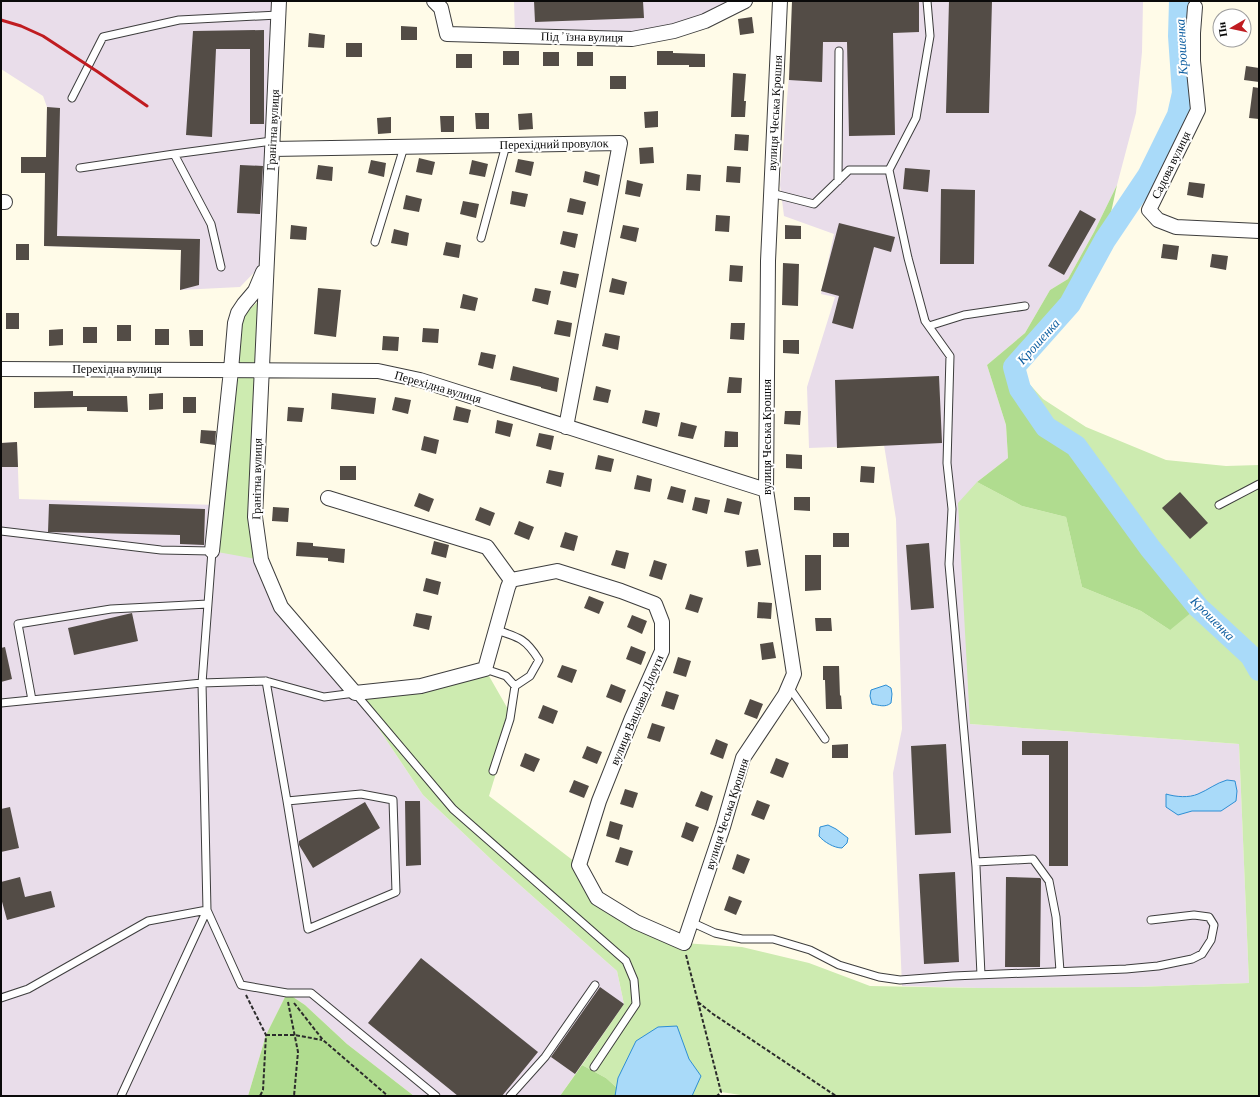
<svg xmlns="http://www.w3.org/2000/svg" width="1260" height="1097" font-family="'Crimson Pro',serif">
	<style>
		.industrial { fill: #e9ddea }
		.green { fill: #cdebb0 }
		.forest { fill: #b0dc8f }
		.water { fill: #a9daf9; stroke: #2d8ed4 }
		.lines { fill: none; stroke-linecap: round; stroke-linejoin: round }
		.river { stroke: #a9daf9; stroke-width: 22 }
		.building { fill: #534c46 }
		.service-casing { stroke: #3d3d3d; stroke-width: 9 }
		.minor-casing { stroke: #3d3d3d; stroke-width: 16 }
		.path { stroke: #2c2c2c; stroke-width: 2; stroke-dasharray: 4 2; stroke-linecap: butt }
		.service { stroke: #fff; stroke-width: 7 }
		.minor { stroke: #fff; stroke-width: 14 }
		.rail { stroke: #c01c21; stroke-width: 3 }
		.labels { text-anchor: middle; stroke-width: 4; stroke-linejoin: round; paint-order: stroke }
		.street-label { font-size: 12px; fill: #0a0a0a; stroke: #fff }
		.water-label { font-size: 13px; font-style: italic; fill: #0f5fa1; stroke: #fff }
	</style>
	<rect width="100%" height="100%" fill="#fffbe8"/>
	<path class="industrial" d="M1,1H279L267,259L240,287L180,290L181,250L44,246L47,107L43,96L1,69Z
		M514,1H745L674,31L515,36Z
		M795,1H1143L1142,52L1136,113L1117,185L1094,232L1068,279L1050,290L1025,333L987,365L1006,425L1008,458L977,482L970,724L1239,744L1249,983L1137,987L980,988L902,986L893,773L902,729L896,519L884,445L809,448L807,387L835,297L821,294L834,234L784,216L780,185Z
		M17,442L19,499L217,505L261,560L281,607L355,693L423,795L495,863L617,971L624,1004L560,1096H414L347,1044L305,1005L287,993L266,1035L248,1096H1V443Z"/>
	<path class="green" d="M265,295L261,560L212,551L235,323Z
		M1014,367L1043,399L1086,427L1166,460L1226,466L1259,465V1096H747L721,1092L716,1096H626L606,1078L582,1065L624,1004L617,971L495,863L423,795L355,693L485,669L513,718L489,796L579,865L597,898L683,943L742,947L809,963L870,986L980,988L1137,987L1249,983L1239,744L970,724L958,503L977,482L1022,506L1066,517L1082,587L1141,611L1170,630L1150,548L1076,446L1046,427L1020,389Z"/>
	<path class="forest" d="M1117,185L1105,240L1070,304L1014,368L1020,389L1046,427L1076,446L1147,542L1198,607L1170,630L1141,611L1082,587L1066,517L1022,506L977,482L1008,458L1006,425L987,365L1025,333L1050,290L1068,279L1094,232Z
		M287,993L305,1005L347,1044L414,1096H248L266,1035Z
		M582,1065L606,1078L626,1096H560Z"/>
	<path class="water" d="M886,685L891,688L892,694L891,703C885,708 879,705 872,704L870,696L871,690Z
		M1227,780L1235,781L1237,791L1236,801L1221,811H1192L1178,815L1166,807V794C1176,797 1189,798 1198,794C1208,790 1216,783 1227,780Z
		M828,825L836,829L848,838L847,843L842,848C834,848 824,842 819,836L820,827Z
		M677,1026L689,1059L701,1076L692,1096H615L618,1078L636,1041L658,1027Z"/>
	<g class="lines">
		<path class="river" d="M1180,1L1179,36L1183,93L1178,115L1148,176L1105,240L1070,304L1014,367L1020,389L1046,427L1076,446L1150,548L1198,607L1251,656L1259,670"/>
	</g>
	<path class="building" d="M534,1H643L644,18L535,22Z
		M792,1H919V32L893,33L895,135L849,136L847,42H823L822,82L789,80Z
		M949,1H992L989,113H946Z
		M752,17L754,33L740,35L738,19Z
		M401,26L417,27V40H401Z
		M264,30V124H250V49H216L212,137L186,135L193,31Z
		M309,33L325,35L324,48L308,47Z
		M346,43H362V57H346Z
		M503,51H519V65H503Z
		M657,51H673V53L705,54V67H689V65H657Z
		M543,52H559V66H543Z
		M577,52H593V66H577Z
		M456,54H472V68H456Z
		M1246,66L1259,68V82L1244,80Z
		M733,73L746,74L744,101H746L745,117H731Z
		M610,76H626V89H610Z
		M1253,87L1259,88V119L1249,118Z
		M47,107L60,108L57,236L200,239L199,285L180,290L181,250L44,246L45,173H21V157H46Z
		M658,111V127L645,128L644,112Z
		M475,113H489V129H476Z
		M532,113L533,129L519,130L518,114Z
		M440,116H454V132H441Z
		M391,117V133L378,134L377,118Z
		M735,134L749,135L748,151L734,150Z
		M653,147L654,163L640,164L639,148Z
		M419,158L435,162L432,175L416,172Z
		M518,159L534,162L531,176L515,172Z
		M371,160L386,163L384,177L368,173Z
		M472,160L488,164L485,177L469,174Z
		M240,165L263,166L260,214L237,213Z
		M318,165L333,167L332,181L316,179Z
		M727,166L741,167L740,183L726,182Z
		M905,168L930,170L928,192L903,189Z
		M585,171L600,175L598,186L583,182Z
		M687,174L701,175L700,191L686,190Z
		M627,180L643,184L640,197L625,194Z
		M1189,182L1205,184L1203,198L1187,195Z
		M941,189L975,190L974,264H940Z
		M512,191L528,194L525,207L510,204Z
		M406,195L422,199L419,212L403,209Z
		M570,198L586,202L583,215L567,212Z
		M463,201L479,204L476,218L460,214Z
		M1080,210L1096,219L1064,275L1048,266Z
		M716,215L730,216L729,232L715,231Z
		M839,223L895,237L891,252L874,247L853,329L832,323L839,296L821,291Z
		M291,225L307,227L306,240L290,239Z
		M623,225L639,228L636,242L620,238Z
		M785,225L801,226V239H785Z
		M394,229L409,233L407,246L391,243Z
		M563,231L578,234L575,248L560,244Z
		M446,242L461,245L459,258L443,255Z
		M16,244H29V260H16Z
		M1163,244L1179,246L1177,260L1161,258Z
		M1212,254L1228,256L1226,270L1210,267Z
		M783,263L799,264L798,306L782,305Z
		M730,265L743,266L742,282L729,281Z
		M563,271L579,274L576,288L560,284Z
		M612,278L627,282L624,295L609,292Z
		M318,288L341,290L336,337L314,334Z
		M535,288L551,291L548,305L532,301Z
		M463,294L478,298L475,311L460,308Z
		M6,313H19V329H6Z
		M557,320L572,323L570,337L554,334Z
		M731,323H745L744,340L730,339Z
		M117,325H131V341H117Z
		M83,327H97V343H83Z
		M423,328L439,329L438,343L422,342Z
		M63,329V345L49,346V330Z
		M155,329H169V345H155Z
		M189,330H203V346H190Z
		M605,333L620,336L618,350L602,346Z
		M383,336L399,337L398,351L382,350Z
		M783,340H799V354L783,353Z
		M481,352L496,355L493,369L478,365Z
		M513,366L559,378L557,392L541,388V387L510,380Z
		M939,376L942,443L837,448L835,380Z
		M729,377L742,378L741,393H727Z
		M596,386L611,390L608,403L593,400Z
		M73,391V396H127L128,412L87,411V407L34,408V392Z
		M163,393V409L149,410V394Z
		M332,393L376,398L374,414L331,409Z
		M183,397H196V413H183Z
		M395,397L411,400L408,414L392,410Z
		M456,406L471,410L468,423L453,420Z
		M288,407L304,408L302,422L287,421Z
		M645,410L660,413L657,427L642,423Z
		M785,411H801L800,425L784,424Z
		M497,420L513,424L510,437L495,433Z
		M681,422L697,426L693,439L678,436Z
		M201,430L216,431L215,445L200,443Z
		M725,431L738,432V447H724Z
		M539,433L554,436L551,450L536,446Z
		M424,436L439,440L436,454L421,450Z
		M17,442L18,467H1V443Z
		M786,454L802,455V469L786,468Z
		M598,455L614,459L611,472L595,469Z
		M340,466H356V480H340Z
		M861,466L875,467L874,483L860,482Z
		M549,470L564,473L561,487L546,483Z
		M637,475L652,479L650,492L634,489Z
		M671,486L686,490L683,503L667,499Z
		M1180,492L1208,523L1190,539L1162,508Z
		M419,493L434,499L429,512L414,506Z
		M695,497L710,500L707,514L692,510Z
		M794,497H810V511L794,510Z
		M727,498L742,502L739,515L724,512Z
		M49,504L205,509L204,545L180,544V535L48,532Z
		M273,507L289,508L288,522L272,521Z
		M480,507L495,513L490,526L475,520Z
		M519,521L534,527L529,540L514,534Z
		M565,532L578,536L574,551L560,547Z
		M833,533H849V547H833Z
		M434,541L449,545L446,558L431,554Z
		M297,542L313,543V546L345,549L344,563L328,561V558L296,556Z
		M929,543L934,608L911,610L906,545Z
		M758,549L761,565L747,567L745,551Z
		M616,550L629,553L625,569L611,565Z
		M805,555H821V590L805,591Z
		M654,560L667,564L662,580L649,576Z
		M426,578L441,582L438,595L423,591Z
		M690,594L703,598L698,613L685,609Z
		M589,596L604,602L599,614L584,608Z
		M758,602L772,603L771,619L757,618Z
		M132,613L138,641L74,655L68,628Z
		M416,613L432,616L429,630L413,626Z
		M632,615L647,621L642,634L627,627Z
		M815,618H831L832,631H816Z
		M773,642L776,658L762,660L760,644Z
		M631,646L646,652L641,665L626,659Z
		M5,647L12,679L1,682V648Z
		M678,657L691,661L686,677L673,673Z
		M562,665L577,670L572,683L557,677Z
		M823,666H839L840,696L841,695L842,709H826L825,680H823Z
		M611,684L626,690L621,703L606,697Z
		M666,691L679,695L674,710L661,706Z
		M750,699L763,704L757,719L744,714Z
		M543,705L558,711L553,724L538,718Z
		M652,723L665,727L660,742L647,738Z
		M716,739L728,744L723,759L710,754Z
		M1022,741H1068V866H1049V755H1022Z
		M848,744V758H832V745Z
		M946,744L951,833L915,835L911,746Z
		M587,746L602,752L597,764L582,758Z
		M525,753L540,759L534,772L520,766Z
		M776,758L789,763L783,778L770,773Z
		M574,780L589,786L584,798L569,792Z
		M625,789L638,793L633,808L620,804Z
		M701,791L713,796L708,811L695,806Z
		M757,800L770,805L764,820L751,815Z
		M405,801H420L421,865L406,866Z
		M365,802L380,828L313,868L299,845V841Z
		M10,807L19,848L1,852V809Z
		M610,821L623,825L619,840L606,836Z
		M686,822L699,827L693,842L681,837Z
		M620,847L633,851L628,866L615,862Z
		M737,854L750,859L744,874L732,869Z
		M955,872L959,962L924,964L919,874Z
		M20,877L25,897L51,891L55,907L7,920L1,898V882Z
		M1006,877L1040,878L1041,879L1040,967H1005Z
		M729,896L742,901L736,915L724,910Z
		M421,958L538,1052L502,1096H458L368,1023Z
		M600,987L624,1004L575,1074L551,1057Z"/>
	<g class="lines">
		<defs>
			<path id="service" d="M927,1L930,36L916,118L889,170L908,258L925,321L950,356L947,463L952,509L949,564L976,867L981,975
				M72,98L103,37L179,20L278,15
				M80,168L174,154
				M838,181L839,51
				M771,193L814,204L849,170H889
				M481,238L506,145
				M375,242L404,147
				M221,267L211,224L174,154L272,141
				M929,326L964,315L1025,306
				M1219,505L1259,484
				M1,531L161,550L212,551L202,683L207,910L241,985L287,993H311L436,1096
				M496,630C519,637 526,639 539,660L530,676L515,686
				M485,669L506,676L515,686L510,719L493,771
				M266,681L324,697L355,693L453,809L626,961L634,980L636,1004L594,1067
				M789,687L825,739
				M32,700L18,624L111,609L208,604
				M1,703L202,683L266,681L287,801L361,794L393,800L396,892L308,929L287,801
				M976,862L1033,859L1049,881L1056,917L1060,971
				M691,922L715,933L742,939H773L810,950L839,965L879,977L900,980L953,976L1126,969L1158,966L1192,959L1202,954L1211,940L1214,925L1209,917L1194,915L1151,920
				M1,998L28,989L148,921L207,910
				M121,1096L207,910
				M510,1096L545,1057L595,985"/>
			<path id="minor" d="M279,1L255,517L261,560L281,607L355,693L421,686L485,669L508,587L511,580
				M434,1L441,8L447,34L632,39L674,31L705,21L745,1
				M1195,7L1193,33V61L1198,110L1149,210L1158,220L1176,227L1259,231
				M272,149L620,143L566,427
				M1,202H5
				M1,369L378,371L420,380L766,490
				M328,498L487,547L511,580L557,571L621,591L655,604L662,622V651L632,718L599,801L579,865L597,898L636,922L684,943L723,827L743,758L785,695L794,674L766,490L768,261L780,1
				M212,551L231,370L235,323L238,313L244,304L255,291L263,272"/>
		</defs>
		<use href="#service" class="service-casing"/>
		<use href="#minor" class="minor-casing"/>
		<path class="path" d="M686,955L721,1092L717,1096
			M246,995L266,1035L263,1090L260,1096
			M288,1002L298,1052L294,1096
			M698,1002L713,1014L836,1096
			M294,1003L323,1040L388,1096
			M266,1035H295L322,1040"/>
		<use href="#service" class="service"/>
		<use href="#minor" class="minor"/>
		<path class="rail" d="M1,20L21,26L43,36L98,72L147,106"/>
	</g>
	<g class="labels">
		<g class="street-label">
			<text transform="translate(582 37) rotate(1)" y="4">Підʼїзна вулиця</text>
			<text transform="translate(775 113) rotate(-87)" y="4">вулиця Чеська Крошня</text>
			<text transform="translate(273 130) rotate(-87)" y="4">Гранітна вулиця</text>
			<text transform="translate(554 144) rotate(-1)" y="4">Перехідний провулок</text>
			<text transform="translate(1171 165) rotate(-64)" y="4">Садова вулиця</text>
			<text x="117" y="373">Перехідна вулиця</text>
			<text transform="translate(438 387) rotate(16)" y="4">Перехідна вулиця</text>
			<text transform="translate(767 437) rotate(-90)" y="4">вулиця Чеська Крошня</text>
			<text transform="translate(257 479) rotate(-89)" y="4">Гранітна вулиця</text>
			<text transform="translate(637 710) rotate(-67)" y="4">вулиця Вацлава Длоуги</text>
			<text transform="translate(727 814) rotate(-72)" y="4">вулиця Чеська Крошня</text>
		</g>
		<g class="water-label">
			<text transform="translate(1181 47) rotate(-93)" y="5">Крошенка</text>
			<text transform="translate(1038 341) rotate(-48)" y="5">Крошенка</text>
			<text transform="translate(1213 618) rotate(45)" y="5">Крошенка</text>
		</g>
	</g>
	<rect width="1260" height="1097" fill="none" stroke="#0a0a0a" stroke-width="4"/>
	<g transform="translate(1232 28) rotate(261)"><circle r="19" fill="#ffffff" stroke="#9d9d9d"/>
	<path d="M0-3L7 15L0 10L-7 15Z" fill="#c01c21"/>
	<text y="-6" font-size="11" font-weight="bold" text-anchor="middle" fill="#0a0a0a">Пн</text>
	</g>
</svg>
